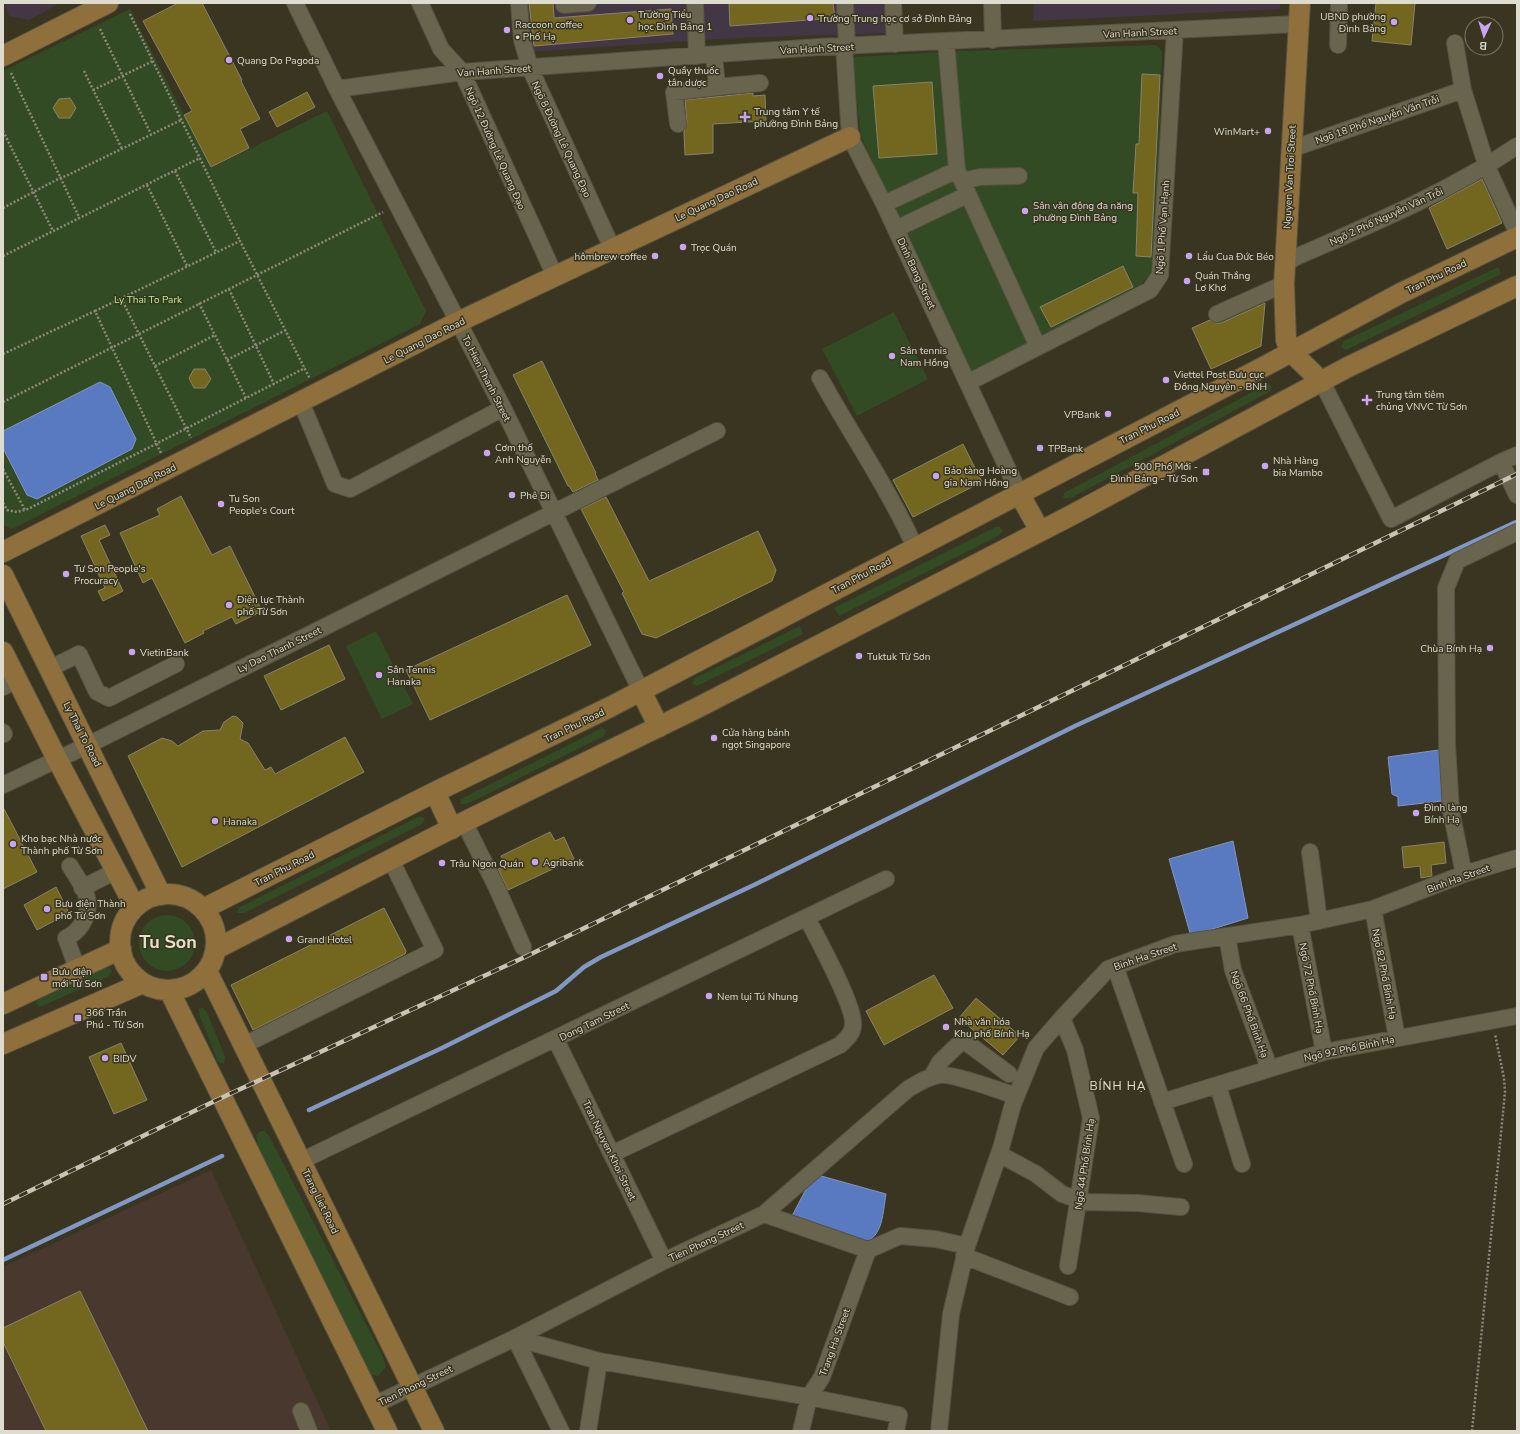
<svg xmlns="http://www.w3.org/2000/svg" width="1520" height="1434" font-family="'Nunito Sans',sans-serif">
	<style>
		.industrial { fill: #49382e }
		.education { fill: #433746 }
		.green { fill: #324b24 }
		.water { fill: #597ac0; stroke: #8197c4 }
		.lines { fill: none; stroke-linecap: round; stroke-linejoin: round }
		.stream { stroke: #8197c4; stroke-width: 4.5 }
		.building { fill: #73661e; stroke: #87836c }
		.minor-casing { stroke: #555240; stroke-width: 18 }
		.major-casing { stroke: #555240; stroke-width: 22 }
		.path { stroke: #8d8a79; stroke-width: 2.5; stroke-dasharray: 2 2; stroke-linecap: butt }
		.minor { stroke: #68644e; stroke-width: 16 }
		.major { stroke: #8f703c; stroke-width: 20 }
		.rail-casing { stroke: #c7c4b6; stroke-width: 4.5 }
		.rail { stroke: #393520; stroke-width: 3; stroke-dasharray: 9; stroke-linecap: butt }
		.poi-dot { fill: #c8a6ef; stroke: #393520; stroke-width: 1.5 }
		.labels { text-anchor: middle; stroke-width: 3; stroke-linejoin: round; paint-order: stroke }
		.poi-label { font-size: 10px; fill: #dedccf; stroke: #393520; text-anchor: start }
		.street-label { font-size: 10px; fill: #dedccf; stroke: #393520 }
		.park-label { font-size: 10px; fill: #b3f391; stroke: #393520 }
		.quarter-label { font-size: 12px; letter-spacing: 1px; fill: #e6e2c9; stroke: #393520 }
		.town-label { font-size: 18px; font-weight: bold; fill: #e6e2c9; stroke: #393520 }
	</style>
	<rect width="100%" height="100%" fill="#393520"/>
	<path class="industrial" d="M211,1170L331,1431H3V1267Z"/>
	<path class="education" d="M4,3H60L29,20L9,16Z
		M525,3H886L887,33L734,38L527,52Z
		M1034,3H1280V9L1033,21Z"/>
	<path class="green" d="M130,9L211,168L327,111L426,311L420,324L12,529L3,525V71Z
		M1156,45L1162,51L1155,264L1150,275L1141,284L970,375L917,264L861,136L852,57L963,51Z
		M1498,267L1501,274L1346,350L1342,348L1341,346L1344,341Z
		M894,312L928,379L857,416L822,349Z
		M1269,383L1272,388L1269,392L1071,498H1063L1064,493Z
		M996,527H1000L1003,531L998,536L839,616L834,608Z
		M800,626L803,634L699,685L696,686L692,683L695,678Z
		M376,631L413,704L382,719L346,646Z
		M602,728L606,730L604,736L467,804H460L461,799Z
		M420,816L425,818L422,824L244,913H237L238,908Z
		M139 943a28 28 0 1 1 56 0a28 28 0 1 1-56 0Z
		M106,968H109L112,971L108,977L42,1006H39L36,1004L38,1000Z
		M202,1007L207,1012L225,1057L224,1064L218,1062L199,1014V1009Z
		M261,1131H265L269,1136L383,1357L386,1367L378,1376L369,1374L367,1371L258,1146L256,1135Z"/>
	<path class="water" d="M100,382L110,387L136,439L132,449L37,499L27,495L3,448V431Z
		M1439,750L1442,801L1398,806V797L1392,794L1388,757Z
		M1233,841L1248,918L1203,932L1190,933L1169,859Z
		M814,1174L886,1194C883,1211 883,1238 864,1242L792,1216Z"/>
	<g class="lines">
		<path class="stream" d="M309,1110L442,1048L556,991L584,967L601,957L756,884L1075,726L1516,522
			M3,1260L222,1156"/>
	</g>
	<path class="building" d="M178,3H202L242,80L241,81L260,119L240,129L249,148L211,167L184,115L192,111L143,21Z
		M529,3H553L554,18L671,9L673,34L534,46Z
		M729,3H833L835,18L730,26Z
		M1376,3H1415L1411,45L1372,41Z
		M1142,74L1160,75L1151,257L1136,256L1138,193H1133L1136,144H1139Z
		M932,82L937,154L879,158L873,86Z
		M307,92L315,107L277,127L269,112Z
		M753,93V96L765,95L766,121L713,124V153L685,155L684,132L687,123L685,100Z
		M70,98L76,108L70,118H59L53,108L59,99Z
		M1482,179L1502,223L1447,249L1429,208Z
		M1123,266L1133,287L1051,327L1040,307Z
		M1265,303L1261,346L1211,369L1192,328L1210,320L1216,323H1221Z
		M542,361L596,473H595L598,480L573,492L569,486H568L513,375Z
		M194,369H205L211,379L205,388H194L189,378Z
		M963,444L982,482L913,517L893,480Z
		M181,496L212,555L230,546L262,611L236,624L232,617L203,631L204,633L185,643L152,578L143,583L120,533L160,515L157,509Z
		M606,497L649,581L758,531L776,570L772,581L656,638L642,634L622,593L624,592L581,509Z
		M105,525L110,535L99,540L123,591L103,601L98,591L105,588L81,536Z
		M567,595L591,645L430,720L406,670Z
		M329,645L345,679L281,710L264,676Z
		M233,716L237,717L243,723L240,739L248,743L265,770L271,767L275,774L345,737L364,772L182,867L128,756L162,738L172,741L178,746L203,731L220,730L224,722Z
		M3,807L37,872L3,889Z
		M550,832L555,841L564,837L574,859L508,890L498,869L506,866L501,856Z
		M1444,842L1446,863L1431,865L1432,876L1421,878L1420,866L1404,868L1402,847Z
		M56,887L69,913L37,930L24,905Z
		M384,908L406,951L405,954L253,1030L231,985Z
		M934,975L953,1008L884,1045L866,1011Z
		M976,998L1020,1036L1003,1055L959,1018Z
		M121,1043L147,1100L114,1114L89,1057Z
		M80,1291L148,1431H46L3,1342V1328Z"/>
	<g class="lines">
		<defs>
			<path id="minor" d="M295,3L337,89L503,408L641,691
				M420,3L441,49L462,72L555,276
				M519,3L522,40L530,68L612,248
				M695,3L697,56
				M845,3L847,46
				M893,3L895,44
				M992,3L993,40
				M564,5L588,3
				M946,41L957,170L1038,347
				M1455,43L1463,90L1487,167L1517,232
				M1338,45L1339,3
				M844,46L850,137L884,204L1019,493
				M714,55L717,87L760,83
				M337,89L462,72L818,47L1298,24
				M678,124L674,92L717,87
				M1291,149L1463,90
				M962,181L980,177L1019,176
				M884,204L957,170
				M896,229L967,195
				M1285,264L1296,257C1372,224 1449,192 1517,146
				M1217,314L1284,284
				M820,378C851,434 888,488 915,547
				M969,382L1150,290L1160,275L1175,30
				M1322,382L1391,519L1501,462L1517,495
				M301,402L335,484L350,489L503,408
				M1501,462L1517,455
				M49,669L79,654L97,692L109,698L176,664
				M3,687L17,680
				M3,732L4,734
				M3,785L88,745L717,431
				M464,822L497,888L523,947
				M1310,852L1319,921
				M70,866C82,886 96,900 82,924C78,930 73,935 66,938L77,968
				M1464,874L1451,811L1447,744L1446,588L1457,561L1517,532
				M82,888L116,871
				M1373,909L1397,1038
				M1300,925L1324,1052
				M1227,936L1233,970L1266,1059L1267,1068
				M1115,966L1184,1164
				M1062,1018L1075,1050L1091,1118L1068,1266
				M556,1040L664,1261
				M244,1045L435,950L391,860
				M932,1076L940,1062L963,1040L1009,1074
				M1218,1086L1242,1164
				M1162,1102L1324,1052L1517,1016
				M612,1154L840,1045C846,1039 853,1034 853,1025C855,1006 817,938 807,918
				M999,1154L1036,1174L1062,1194L1085,1202L1137,1203L1181,1207
				M301,1161L886,879
				M764,1214L868,1250
				M868,1250L900,1236L935,1239L967,1246L1001,1148L1013,1104L1036,1048L1062,1018L1108,969L1175,944L1300,925L1373,909L1464,874L1517,858
				M964,1256L1070,1297
				M515,1338L599,1361L809,1397L899,1415L896,1431
				M515,1338L561,1431
				M374,1405L515,1338L664,1261L764,1214L908,1089C918,1083 927,1077 939,1075C952,1073 1001,1091 1016,1096
				M301,1411L309,1431
				M588,1431L599,1361
				M801,1431L809,1397L822,1377L868,1250
				M939,1431L951,1314L967,1246"/>
			<path id="major" d="M1300,3L1284,284L1286,340L1290,351L1322,382
				M3,56L108,3
				M1019,493L1040,531
				M3,552L458,322L850,137
				M3,575L161,895
				M3,652L57,759L135,907
				M641,691L659,727
				M435,792L452,829
				M120 942a48 48 0 1 1 96 0a48 48 0 1 1-96 0Z
				M203,909L435,792L610,707L1267,365L1401,293L1517,237
				M216,949L464,822L697,708L1070,516L1348,367L1517,286
				M207,971L434,1431
				M169,990L387,1431
				M3,1004L121,949
				M3,1044L143,983"/>
		</defs>
		<use href="#minor" class="minor-casing"/>
		<use href="#major" class="major-casing"/>
		<path class="path" d="M130,14L240,241
			M100,29L151,134
			M84,71L122,149
			M11,73L79,217
			M93,90L153,61
			M3,131L53,231
			M175,171L216,252
			M147,185L187,266
			M3,208L60,178L66,176L181,120
			M3,256L200,158
			M229,289L274,384
			M121,298L191,438
			M199,303L246,398
			M95,311L240,241L310,379
			M3,354L95,311L161,453
			M227,360L286,330
			M155,366L215,335
			M3,402L383,212
			M3,469L25,510
			M3,503L7,510L17,512L28,509L305,368
			M1472,1431L1505,1092L1504,1078L1495,1034"/>
		<use href="#minor" class="minor"/>
		<use href="#major" class="major"/>
		<defs>
			<path id="rail" d="M3,1204L221,1098L527,956L1517,474"/>
		</defs>
		<use href="#rail" class="rail-casing"/>
		<use href="#rail" class="rail"/>
	</g>
	<g class="poi-dot">
		<circle cx="810" cy="18" r="4"/>
		<circle cx="630" cy="20" r="4"/>
		<circle cx="1394" cy="22" r="4"/>
		<circle cx="507" cy="30" r="4"/>
		<circle cx="229" cy="60" r="4"/>
		<circle cx="660" cy="76" r="4"/>
		<path d="M743 111h4v4h4v4h-4v4h-4v-4h-4v-4h4z"/>
		<circle cx="1268" cy="131" r="4"/>
		<circle cx="1025" cy="211" r="4"/>
		<circle cx="683" cy="247" r="4"/>
		<circle cx="655" cy="256" r="4"/>
		<circle cx="1189" cy="256" r="4"/>
		<circle cx="1187" cy="281" r="4"/>
		<circle cx="892" cy="356" r="4"/>
		<circle cx="1166" cy="380" r="4"/>
		<path d="M1365 394h4v4h4v4h-4v4h-4v-4h-4v-4h4z"/>
		<circle cx="1108" cy="414" r="4"/>
		<circle cx="1040" cy="448" r="4"/>
		<circle cx="487" cy="453" r="4"/>
		<circle cx="1265" cy="466" r="4"/>
		<rect x="1202" y="468" width="8" height="8" rx="2"/>
		<circle cx="936" cy="476" r="4"/>
		<circle cx="512" cy="495" r="4"/>
		<circle cx="221" cy="504" r="4"/>
		<circle cx="66" cy="574" r="4"/>
		<circle cx="229" cy="605" r="4"/>
		<circle cx="1490" cy="648" r="4"/>
		<circle cx="132" cy="652" r="4"/>
		<circle cx="859" cy="656" r="4"/>
		<circle cx="379" cy="675" r="4"/>
		<circle cx="714" cy="738" r="4"/>
		<circle cx="1416" cy="813" r="4"/>
		<circle cx="215" cy="821" r="4"/>
		<circle cx="13" cy="844" r="4"/>
		<circle cx="535" cy="862" r="4"/>
		<circle cx="442" cy="863" r="4"/>
		<circle cx="47" cy="909" r="4"/>
		<circle cx="289" cy="939" r="4"/>
		<rect x="40" y="973" width="8" height="8" rx="2"/>
		<circle cx="709" cy="996" r="4"/>
		<rect x="74" y="1014" width="8" height="8" rx="2"/>
		<circle cx="946" cy="1027" r="4"/>
		<circle cx="105" cy="1058" r="4"/>
	</g>
	<g class="labels">
		<g class="poi-label">
			<text x="638" y="18">Trường Tiểu<tspan x="638" dy="12">học Đình Bảng 1</tspan></text>
			<text x="1386" y="20" text-anchor="end">UBND phường<tspan x="1386" dy="12">Đình Bảng</tspan></text>
			<text x="818" y="22">Trường Trung học cơ sở Đình Bảng</text>
			<text x="515" y="28">Raccoon coffee<tspan x="515" dy="12">• Phố Hạ</tspan></text>
			<text x="237" y="64">Quang Do Pagoda</text>
			<text x="668" y="74">Quầy thuốc<tspan x="668" dy="12">tân dược</tspan></text>
			<text x="754" y="115">Trung tâm Y tế<tspan x="754" dy="12">phường Đình Bảng</tspan></text>
			<text x="1260" y="135" text-anchor="end">WinMart+</text>
			<text x="1033" y="209">Sân vận động đa năng<tspan x="1033" dy="12">phường Đình Bảng</tspan></text>
			<text x="691" y="251">Trọc Quán</text>
			<text x="647" y="260" text-anchor="end">hômbrew coffee</text>
			<text x="1197" y="260">Lẩu Cua Đức Béo</text>
			<text x="1195" y="279">Quán Thắng<tspan x="1195" dy="12">Lơ Khơ</tspan></text>
			<text x="900" y="354">Sân tennis<tspan x="900" dy="12">Nam Hồng</tspan></text>
			<text x="1174" y="378">Viettel Post Bưu cục<tspan x="1174" dy="12">Đồng Nguyên - BNH</tspan></text>
			<text x="1376" y="398">Trung tâm tiêm<tspan x="1376" dy="12">chủng VNVC Từ Sơn</tspan></text>
			<text x="1100" y="418" text-anchor="end">VPBank</text>
			<text x="495" y="451">Cơm thố<tspan x="495" dy="12">Anh Nguyễn</tspan></text>
			<text x="1048" y="452">TPBank</text>
			<text x="1273" y="464">Nhà Hàng<tspan x="1273" dy="12">bia Mambo</tspan></text>
			<text x="1198" y="470" text-anchor="end">500 Phố Mới -<tspan x="1198" dy="12">Đình Bảng - Từ Sơn</tspan></text>
			<text x="944" y="474">Bảo tàng Hoàng<tspan x="944" dy="12">gia Nam Hồng</tspan></text>
			<text x="520" y="499">Phê Đi</text>
			<text x="229" y="502">Tu Son<tspan x="229" dy="12">People's Court</tspan></text>
			<text x="74" y="572">Tư Son People's<tspan x="74" dy="12">Procuracy</tspan></text>
			<text x="237" y="603">Điện lực Thành<tspan x="237" dy="12">phố Từ Sơn</tspan></text>
			<text x="1482" y="652" text-anchor="end">Chùa Bính Hạ</text>
			<text x="140" y="656">VietinBank</text>
			<text x="867" y="660">Tuktuk Từ Sơn</text>
			<text x="387" y="673">Sân Tennis<tspan x="387" dy="12">Hanaka</tspan></text>
			<text x="722" y="736">Cửa hàng bánh<tspan x="722" dy="12">ngọt Singapore</tspan></text>
			<text x="1424" y="811">Đình làng<tspan x="1424" dy="12">Bính Hạ</tspan></text>
			<text x="223" y="825">Hanaka</text>
			<text x="21" y="842">Kho bạc Nhà nước<tspan x="21" dy="12">Thành phố Từ Sơn</tspan></text>
			<text x="543" y="866">Agribank</text>
			<text x="450" y="867">Trâu Ngon Quán</text>
			<text x="55" y="907">Bưu điện Thành<tspan x="55" dy="12">phố Từ Sơn</tspan></text>
			<text x="297" y="943">Grand Hotel</text>
			<text x="52" y="975">Bưu điện<tspan x="52" dy="12">mới Từ Sơn</tspan></text>
			<text x="717" y="1000">Nem lụi Tú Nhung</text>
			<text x="86" y="1016">366 Trần<tspan x="86" dy="12">Phú - Từ Sơn</tspan></text>
			<text x="954" y="1025">Nhà văn hóa<tspan x="954" dy="12">Khu phố Bính Hạ</tspan></text>
			<text x="113" y="1062">BIDV</text>
		</g>
		<g class="street-label">
			<text transform="translate(1140 32) rotate(-3)" y="4">Van Hanh Street</text>
			<text transform="translate(817 48) rotate(-3)" y="4">Van Hanh Street</text>
			<text transform="translate(494 70) rotate(-4)" y="4">Van Hanh Street</text>
			<text transform="translate(1377 119) rotate(-19)" y="4">Ngõ 18 Phố Nguyễn Văn Trỗi</text>
			<text transform="translate(562 139) rotate(65)" y="4">Ngõ 8 Đường Lê Quang Đạo</text>
			<text transform="translate(496 148) rotate(66)" y="4">Ngõ 12 Đường Lê Quang Đạo</text>
			<text transform="translate(1289 177) rotate(-87)" y="4">Nguyen Van Troi Street</text>
			<text transform="translate(716 199) rotate(-25)" y="4">Le Quang Dao Road</text>
			<text transform="translate(1386 216) rotate(-25)" y="4">Ngõ 2 Phố Nguyễn Văn Trỗi</text>
			<text transform="translate(1162 227) rotate(-86)" y="4">Ngõ 1 Phố Vạn Hạnh</text>
			<text transform="translate(917 273) rotate(65)" y="4">Dinh Bang Street</text>
			<text transform="translate(1436 276) rotate(-26)" y="4">Tran Phu Road</text>
			<text transform="translate(424 340) rotate(-27)" y="4">Le Quang Dao Road</text>
			<text transform="translate(487 378) rotate(63)" y="4">To Hien Thanh Street</text>
			<text transform="translate(1149 426) rotate(-27)" y="4">Tran Phu Road</text>
			<text transform="translate(135 486) rotate(-27)" y="4">Le Quang Dao Road</text>
			<text transform="translate(861 575) rotate(-28)" y="4">Tran Phu Road</text>
			<text transform="translate(279 649) rotate(-26)" y="4">Ly Dao Thanh Street</text>
			<text transform="translate(574 725) rotate(-26)" y="4">Tran Phu Road</text>
			<text transform="translate(83 734) rotate(63)" y="4">Ly Thai To Road</text>
			<text transform="translate(284 868) rotate(-27)" y="4">Tran Phu Road</text>
			<text transform="translate(1458 878) rotate(-20)" y="4">Binh Ha Street</text>
			<text transform="translate(1145 956) rotate(-19)" y="4">Binh Ha Street</text>
			<text transform="translate(1385 974) rotate(79)" y="4">Ngõ 82 Phố Bính Hạ</text>
			<text transform="translate(1312 988) rotate(79)" y="4">Ngõ 72 Phố Bính Hạ</text>
			<text transform="translate(1250 1014) rotate(70)" y="4">Ngõ 66 Phố Bính Hạ</text>
			<text transform="translate(594 1021) rotate(-26)" y="4">Dong Tam Street</text>
			<text transform="translate(1349 1048) rotate(-12)" y="4">Ngõ 92 Phố Bính Hạ</text>
			<text transform="translate(610 1150) rotate(64)" y="4">Tran Nguyen Khoi Street</text>
			<text transform="translate(1084 1164) rotate(-82)" y="4">Ngõ 44 Phố Bính Hạ</text>
			<text transform="translate(321 1201) rotate(64)" y="4">Trang Liet Road</text>
			<text transform="translate(706 1241) rotate(-25)" y="4">Tien Phong Street</text>
			<text transform="translate(834 1342) rotate(-70)" y="4">Trang Ha Street</text>
			<text transform="translate(415 1385) rotate(-26)" y="4">Tien Phong Street</text>
		</g>
		<g class="park-label">
			<text x="148" y="303">Ly Thai To Park</text>
		</g>
		<g class="quarter-label">
			<text x="1118" y="1090">BÍNH HẠ</text>
		</g>
		<g class="town-label">
			<text x="168" y="948">Tu Son</text>
		</g>
	</g>
	<rect width="1520" height="1434" fill="none" stroke="#dedccf" stroke-width="8"/>
	<g transform="translate(1484 36) rotate(184)"><circle r="19" fill="#393520" stroke="#7b7866"/>
	<path d="M0-3L7 15L0 10L-7 15Z" fill="#c8a6ef"/>
	<text y="-6" font-size="11" font-weight="bold" text-anchor="middle" fill="#dedccf">B</text>
	</g>
</svg>
